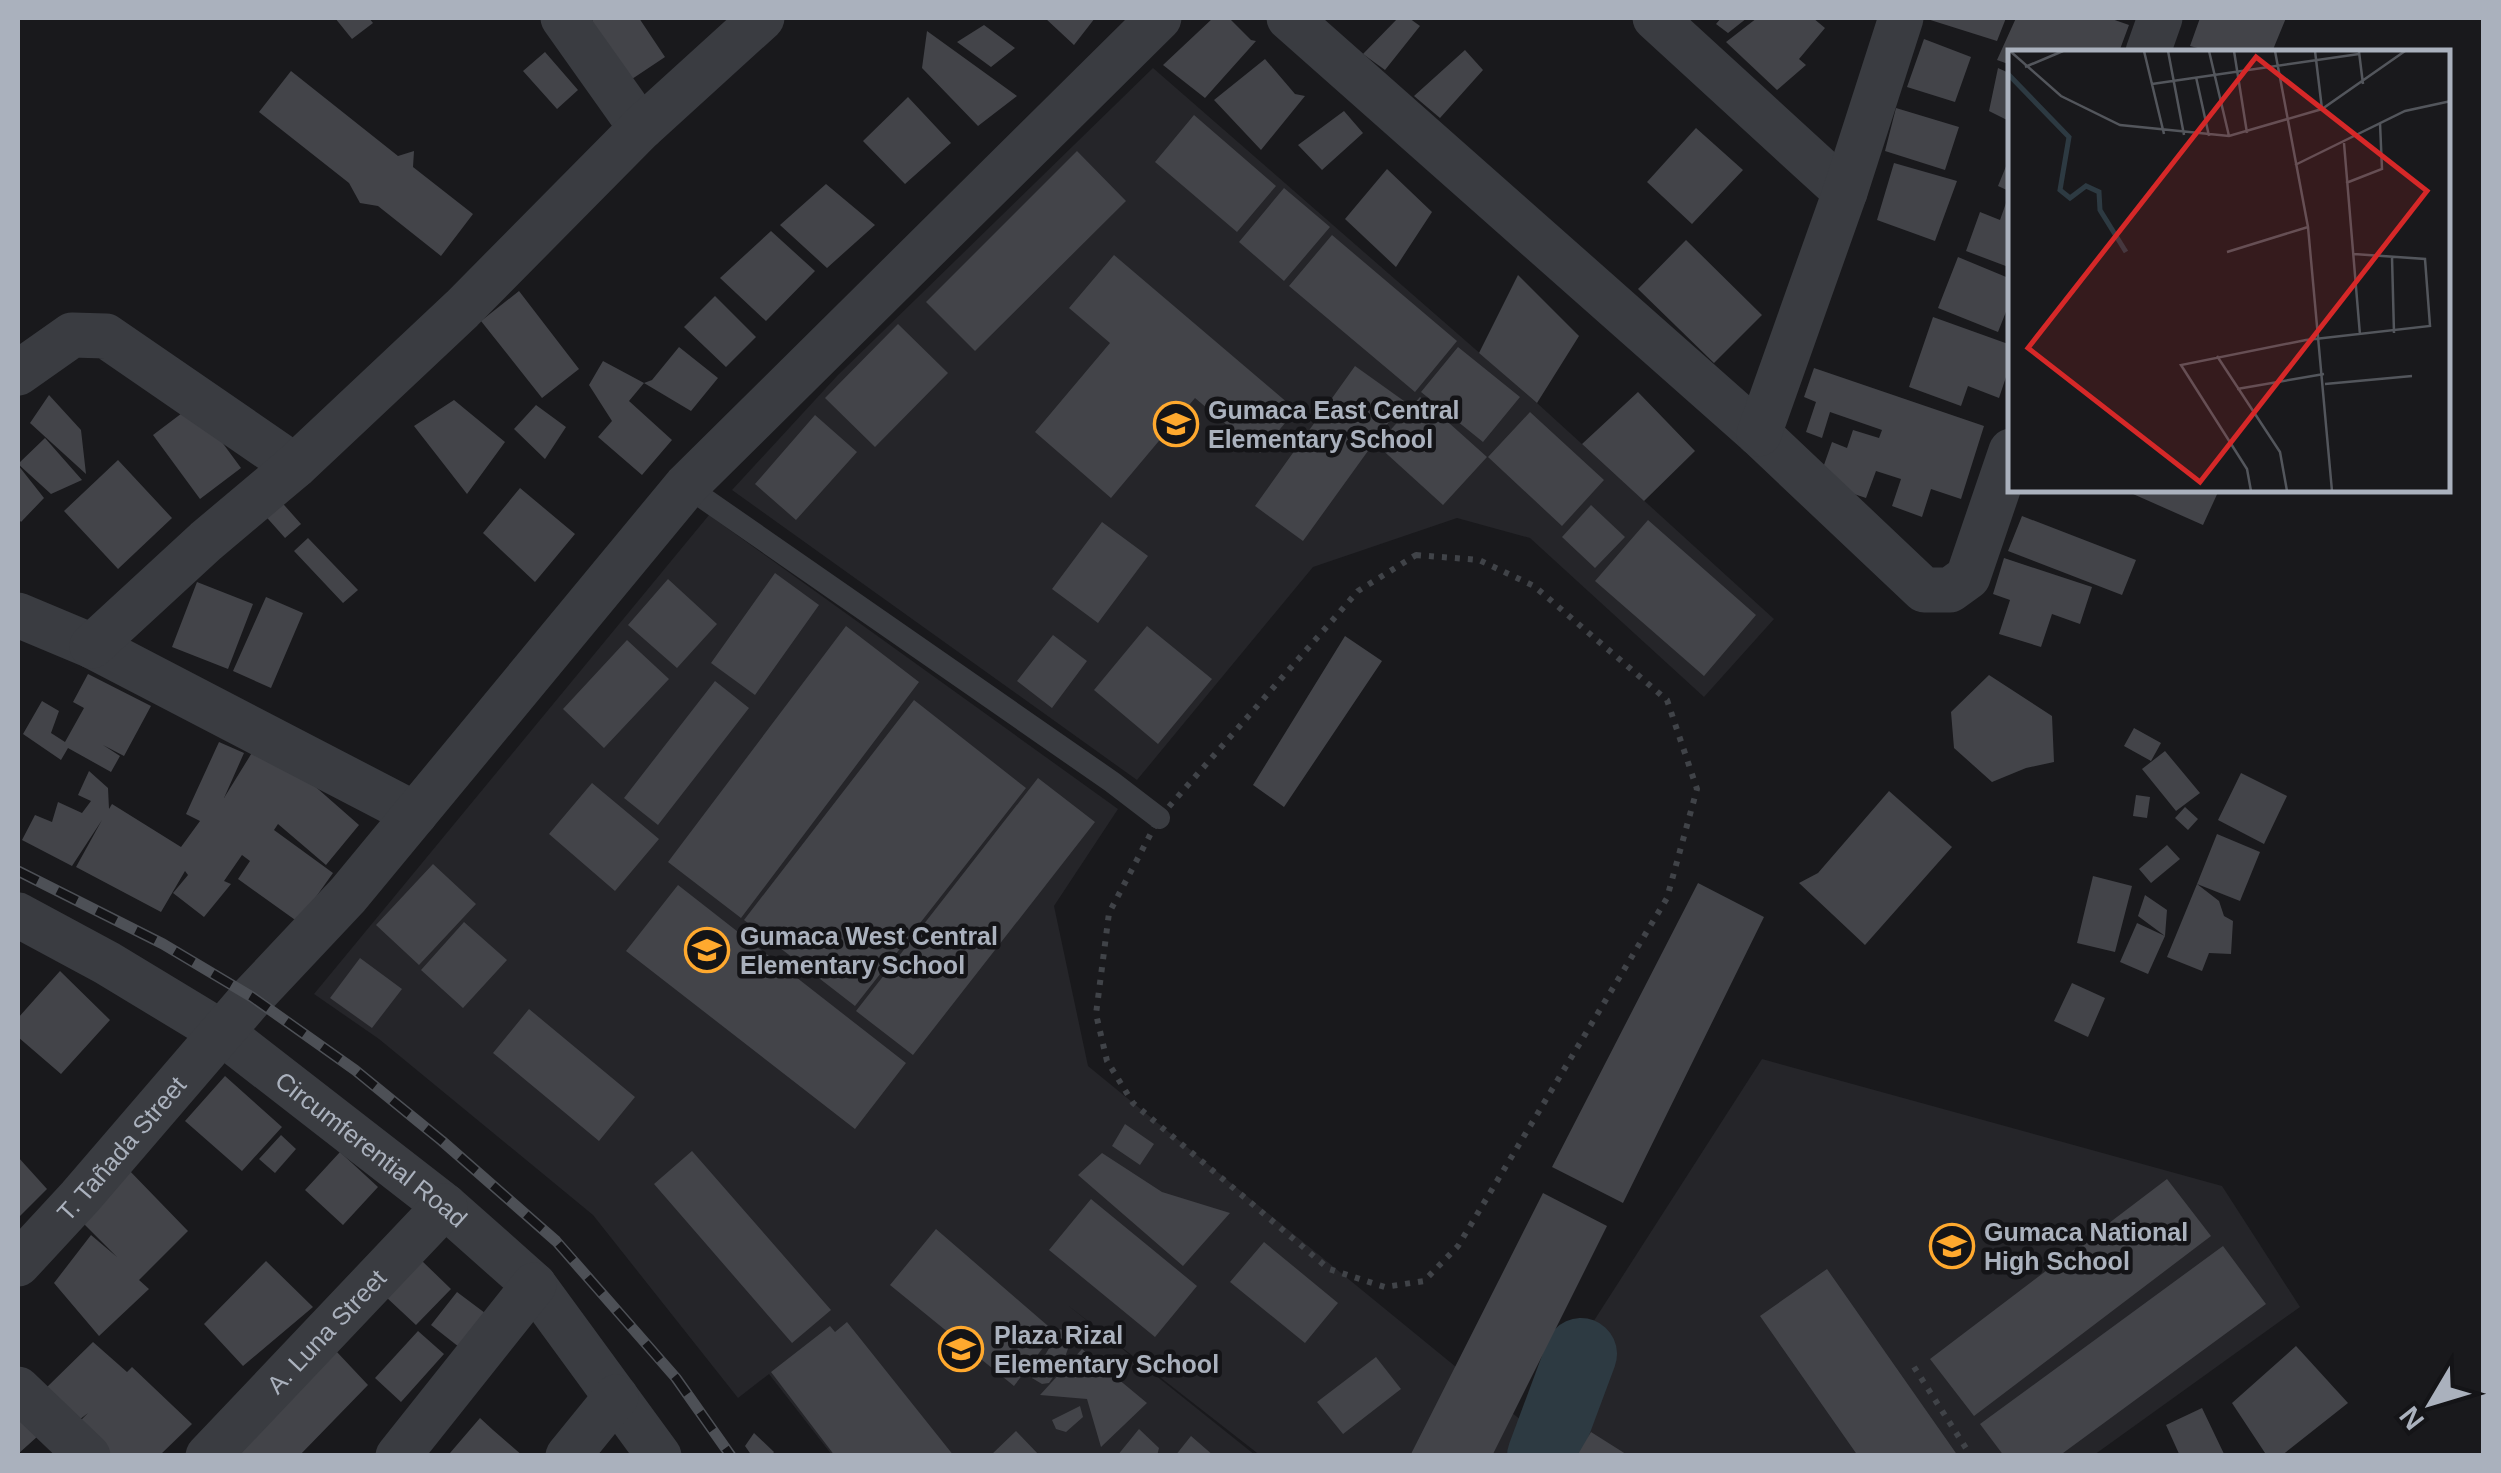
<svg xmlns="http://www.w3.org/2000/svg" width="2501" height="1473" font-family="Helvetica,sans-serif">
	<style>
		.built { fill: #252529 }
		.lines { fill: none; stroke-linecap: round; stroke-linejoin: round }
		.river { stroke: #2d3a42; stroke-width: 72 }
		.building { fill: #434449 }
		.path { stroke: #404348; stroke-width: 6; stroke-dasharray: 5 8; stroke-linecap: butt }
		.service { stroke: #3a3c41; stroke-width: 22 }
		.minor { stroke: #3a3c41; stroke-width: 45 }
		.rail-casing { stroke: #4d5056; stroke-width: 11 }
		.rail { stroke: #141417; stroke-width: 8; stroke-dasharray: 22; stroke-linecap: butt }
		.labels { text-anchor: middle; stroke-width: 9; stroke-linejoin: round; paint-order: stroke }
		.poi-label { font-size: 25px; font-weight: bold; fill: #aab1bd; stroke: #141417; text-anchor: start }
		.street-label { font-size: 25px; fill: #aab1bd; stroke: #141417 }
		.inset-river { fill: none; stroke: #2d3a42; stroke-width: 5 }
		.inset-road { fill: none; stroke: #53565c; stroke-width: 2.5 }
		.view { fill: #d62828; fill-opacity: 0.15; stroke: #d62828; stroke-width: 5 }
		.inset-edge { fill: none; stroke: #aab1bd; stroke-width: 5 }
	</style>
	<rect width="100%" height="100%" fill="#19191c"/>
	<path class="built" d="M1153,68L1537,403L1774,619L1704,697L1530,538L1457,518L1313,567L1137,780L732,490L838,375Z
		M709,515L1118,809L1054,906L1088,1066L1527,1425L1762,1059L2222,1186L2300,1307L2094,1455L1261,1456L1065,1303L1255,1455H832L769,1374L738,1398L593,1215L379,1039L314,994Z"/>
	<g class="lines">
		<path class="river" d="M1543,1456L1581,1354"/>
	</g>
	<path class="building" d="M335,18H369L373,23L352,39Z
		M597,18H639L665,57L629,81L589,22Z
		M1045,18H1095L1074,45Z
		M1213,18H1229L1251,40L1256,41L1205,98L1163,65Z
		M1398,18H1409L1420,26L1385,70L1363,54Z
		M1721,18H1747L1728,33L1716,24Z
		M1757,18H1813L1825,28L1799,59L1806,65L1777,90L1726,42Z
		M1924,18H2006L1997,41Z
		M2016,18H2109L2129,25L2119,52H2011V65L1997,60Z
		M2200,18H2286L2272,52H2213L2190,46Z
		M984,25L1015,48L991,67L957,42Z
		M927,31L1017,96L978,126L922,68Z
		M1924,39L1971,57L1955,102L1907,87Z
		M1465,50L1483,70L1440,118L1414,96Z
		M545,52L578,90L557,109L523,71Z
		M1265,59L1295,94L1305,96L1261,150L1214,100Z
		M1998,68L2011,74V122L1989,111Z
		M291,71L398,156L414,151L413,167L473,214L441,256L378,206L360,203L349,183L259,112Z
		M908,97L951,143L905,184L863,141Z
		M1896,108L1959,127L1945,170L1885,151Z
		M1344,111L1363,133L1322,170L1298,145Z
		M1194,115L1276,186L1237,232L1155,162Z
		M1696,128L1743,170L1692,224L1647,182Z
		M1077,151L1126,201L975,351L926,302Z
		M2011,154V192L1998,186Z
		M1894,163L1957,181L1935,241L1877,220Z
		M1387,169L1432,212L1396,267L1345,219Z
		M826,184L875,225L827,268L780,225Z
		M1284,188L1330,227L1284,281L1239,242Z
		M2006,203L2011,205V268L1966,251L1980,212L2000,220Z
		M771,231L815,271L766,321L720,278Z
		M1332,235L1457,341L1415,392L1289,286Z
		M1686,240L1762,315L1714,363L1638,289Z
		M1114,255L1296,410L1260,453L1195,398L1111,498L1035,432L1110,343L1069,308Z
		M1958,257L2011,279V299L1998,332L1938,308Z
		M1518,275L1579,336L1537,403L1479,353Z
		M519,291L579,369L542,398L481,321Z
		M715,296L756,337L726,367L684,327Z
		M1933,317L2011,345V362L1999,398L1968,386L1961,406L1909,387Z
		M898,324L948,373L875,447L825,398Z
		M679,347L718,378L691,411L644,383L652,380Z
		M1458,347L1520,397L1483,442L1421,392Z
		M603,361L644,383L629,401L672,440L642,475L598,437L612,421L589,385Z
		M1355,366L1404,401L1303,541L1255,506Z
		M1814,368L1984,426L1961,499L1931,489L1922,517L1892,506L1901,479L1876,471L1866,498L1818,482L1832,442L1847,448L1853,430L1879,438L1882,430L1830,412L1822,438L1806,432L1816,402L1804,397Z
		M1638,392L1695,451L1644,501L1582,444Z
		M49,395L81,430L86,474L30,423Z
		M1420,397L1487,457L1443,505L1377,445Z
		M454,400L505,442L467,494L414,426Z
		M194,404L241,468L200,499L153,435Z
		M536,405L566,427L545,459L514,429Z
		M1530,412L1604,480L1562,526L1488,457Z
		M815,415L857,452L796,520L755,484Z
		M45,438L82,480L51,494L18,464Z
		M118,460L172,518L118,569L64,511Z
		M18,465L44,498L21,522L18,518Z
		M520,488L575,534L535,582L483,533Z
		M2124,490H2219L2203,525Z
		M277,497L301,524L285,538L261,511Z
		M1591,505L1625,537L1595,568L1562,537Z
		M2022,516L2136,560L2122,595L2008,551Z
		M1648,520L1756,615L1704,676L1595,581Z
		M1102,522L1148,556L1098,623L1052,589Z
		M308,538L358,590L343,603L294,551Z
		M2004,558L2092,587L2080,624L2052,614L2041,647L1999,634L2010,600L1993,594Z
		M775,573L819,605L755,695L711,663Z
		M668,579L717,624L677,668L628,625Z
		M197,582L253,604L228,669L172,647Z
		M266,597L303,613L271,688L233,671Z
		M846,626L919,682L741,918L668,862Z
		M1147,626L1212,679L1158,744L1094,690Z
		M1053,635L1087,661L1052,708L1017,681Z
		M1345,636L1382,661L1284,807L1253,785Z
		M627,640L669,679L604,748L563,709Z
		M88,674L151,706L124,756L103,745L120,756L111,772L68,748L61,760L23,734L42,701L59,711L51,733L65,742L84,708L73,702Z
		M1989,675L2052,716L2054,762L2026,768L1992,782L1954,748L1951,712Z
		M715,681L749,708L658,825L624,798Z
		M914,700L1026,788L855,1006L744,920Z
		M2134,728L2161,743L2151,761L2124,746Z
		M219,742L244,753L224,798L253,751L310,782L359,825L326,865L278,824L274,830L333,873L298,922L238,879L250,861L242,855L224,881L231,884L204,917L173,893L188,875L185,871L161,912L76,867L102,820L72,866L22,840L35,815L52,822L58,802L82,813L91,801L78,795L89,771L108,788L109,809L112,804L181,847L200,821L186,814Z
		M2165,751L2200,793L2176,811L2142,769Z
		M2241,773L2287,796L2264,844L2218,820Z
		M1038,778L1095,822L913,1055L856,1011Z
		M592,783L659,839L615,891L549,834Z
		M1889,791L1952,847L1865,945L1799,883L1818,873Z
		M2136,795L2150,797L2147,818L2133,816Z
		M2185,807L2198,819L2188,830L2175,818Z
		M2217,834L2260,852L2240,901L2197,884Z
		M2167,845L2180,859L2151,883L2139,869Z
		M433,864L476,904L419,965L376,925Z
		M2093,876L2132,886L2115,952L2077,943Z
		M1698,883L1764,917L1623,1203L1552,1167Z
		M2197,884L2219,901L2224,916L2233,921L2231,954L2209,953L2202,971L2167,957Z
		M678,885L906,1063L855,1129L626,951Z
		M2145,895L2167,910L2165,936L2138,916Z
		M464,922L507,960L463,1008L421,970Z
		M2137,923L2165,936L2148,974L2120,962Z
		M360,958L402,989L372,1028L330,998Z
		M60,971L110,1020L61,1074L18,1037V1018Z
		M2072,983L2105,998L2088,1037L2054,1021Z
		M529,1009L635,1097L599,1141L493,1053Z
		M225,1076L282,1127L242,1171L185,1121Z
		M1125,1124L1154,1144L1140,1165L1112,1146Z
		M281,1135L296,1149L275,1173L259,1159Z
		M692,1151L831,1310L792,1343L654,1184Z
		M340,1152L378,1187L343,1225L305,1190Z
		M1102,1153L1162,1192L1230,1213L1183,1266L1078,1175Z
		M18,1157L47,1189L18,1218Z
		M125,1166L188,1231L139,1280L149,1289L99,1336L54,1283L91,1235L117,1257L79,1219Z
		M2167,1179L2211,1236L1974,1416L1930,1359Z
		M1543,1193L1607,1226L1492,1456H1410Z
		M1091,1199L1197,1286L1155,1337L1049,1250Z
		M936,1229L1055,1332L1014,1386L890,1285Z
		M1264,1242L1338,1303L1305,1343L1230,1282Z
		M2223,1246L2266,1304L2059,1456H2004L1980,1424Z
		M421,1260L451,1289L416,1325L386,1297Z
		M266,1261L313,1307L243,1366L204,1324Z
		M1827,1269L1958,1456H1858L1760,1316Z
		M457,1292L485,1313L459,1347L431,1325Z
		M847,1322L954,1456H835L771,1372L830,1326L835,1332Z
		M1060,1329L1073,1334L1063,1363L1049,1383L1042,1384L1032,1378Z
		M418,1331L444,1354L401,1402L375,1378Z
		M93,1342L127,1372L132,1367L192,1424L159,1456H112L78,1423L88,1413L79,1420L45,1389Z
		M2296,1346L2348,1403L2281,1456H2267L2232,1403Z
		M1082,1349L1147,1403L1101,1447L1087,1399L1040,1395Z
		M336,1351L368,1385L299,1456H236Z
		M1376,1357L1401,1389L1343,1434L1317,1402Z
		M1080,1406L1083,1417L1066,1432L1056,1429L1052,1420Z
		M2202,1408L2225,1456H2180L2166,1425Z
		M18,1417L38,1436L18,1454Z
		M480,1418L493,1430L523,1456L450,1453Z
		M1139,1429L1159,1448L1157,1456H1117Z
		M1016,1431L1040,1456H990Z
		M1591,1432L1629,1456H1577Z
		M754,1433L774,1452L771,1456H752L745,1446Z
		M1191,1436L1214,1456H1175Z"/>
	<g class="lines">
		<path class="path" d="M1416,555L1479,560L1534,586L1667,700L1697,789L1667,898L1458,1246L1424,1281L1385,1287L1329,1269L1133,1103L1107,1061L1096,1014L1109,913L1159,818L1358,591Z
			M1914,1367L1971,1456"/>
		<path class="service" d="M686,486L1112,782L1159,818"/>
		<g class="minor">
			<path d="M563,18L641,128"/>
			<path d="M1289,18L1759,434L1924,590H1950L1968,577L2011,451"/>
			<path d="M1655,18L1845,192"/>
			<path d="M2148,52L2160,18"/>
			<path d="M18,373L72,335L106,336L295,466"/>
			<path d="M1759,434L1845,192L1901,18"/>
			<path d="M18,615L92,646L415,814"/>
			<path d="M92,646L206,541L295,466L462,309L641,128L762,18"/>
			<path id="s1" d="M18,915L107,963L221,1032L445,1206L534,1285L659,1456"/>
			<path id="s2" d="M18,1264L80,1197L252,997L348,895L686,486L1159,18"/>
			<path d="M18,1389L88,1456"/>
			<path id="s3" d="M208,1456L445,1206"/>
			<path d="M398,1456L534,1285"/>
			<path d="M568,1456L616,1397"/>
		</g>
		<defs>
			<path id="rail" d="M18,871L163,944L252,997L355,1070L442,1141L556,1241L676,1378L731,1456"/>
		</defs>
		<use href="#rail" class="rail-casing"/>
		<use href="#rail" class="rail"/>
	</g>
	<defs>
		<symbol id="school-ring" viewBox="-11 -11 22 22"><circle r="9.5" fill="#141417" stroke="#ffa92e" stroke-width="1.5"/><path d="M0-5L7-2L0 1L-7-2ZM-4 1L0 2.5L4 1V4Q0 6-4 4Z" fill="#ffa92e"/></symbol>
	</defs>
	<g fill-rule="evenodd">
		<use href="#school-ring" x="1151" y="399" width="50" height="50"/>
		<use href="#school-ring" x="682" y="925" width="50" height="50"/>
		<use href="#school-ring" x="1927" y="1221" width="50" height="50"/>
		<use href="#school-ring" x="936" y="1324" width="50" height="50"/>
	</g>
	<g class="labels">
		<g class="poi-label">
			<text x="1208" y="419">Gumaca East Central<tspan x="1208" dy="29">Elementary School</tspan></text>
			<text x="740" y="945">Gumaca West Central<tspan x="740" dy="29">Elementary School</tspan></text>
			<text x="1984" y="1241">Gumaca National<tspan x="1984" dy="29">High School</tspan></text>
			<text x="994" y="1344">Plaza Rizal<tspan x="994" dy="29">Elementary School</tspan></text>
		</g>
		<g class="street-label">
			<text dy="9" stroke="none"><textPath href="#s2" startOffset="155">T. Tañada Street</textPath></text>
			<text dy="9" stroke="none"><textPath href="#s1" startOffset="425">Circumferential Road</textPath></text>
			<text dy="9" stroke="none"><textPath href="#s3" startOffset="172">A. Luna Street</textPath></text>
		</g>
	</g>
	<g transform="translate(2008 50)">
		<rect width="442" height="442" fill="#19191c"/>
		<path class="inset-river" d="M0,24L61,87L52,140L62,148L78,136L91,142L92,160L118,202"/>
		<path class="inset-road" d="M2,1L53,46L112,75L221,86L314,59L397,1M136,1L156,84M160,1L176,85M201,1L221,86M226,1L239,83M267,1L300,177L324,441M307,1L314,59M351,2L355,34M17,17L55,1M188,27L201,86M144,34L351,4M336,93L352,285M287,115L397,61L443,51M338,133L374,119L372,73M219,202L300,177M384,207L386,283M209,306L272,402L279,441M317,334L404,326M229,339L316,324M243,441L239,419L173,315L298,290L422,276L417,209L346,204"/>
		<path class="view" d="M248,7L419,141L192,432L20,298Z"/>
		<rect width="442" height="442" class="inset-edge"/>
	</g>
	<rect width="2501" height="1473" fill="none" stroke="#aab1bd" stroke-width="40"/>
	<g transform="translate(2431 1403) rotate(232)" stroke="#141417" stroke-width="8" paint-order="stroke">
	<path d="M0-8L18 38L0 25L-18 38Z" fill="#aab1bd"/>
	<text y="-15" font-size="28" font-weight="bold" text-anchor="middle" fill="#aab1bd">N</text>
	</g>
</svg>
